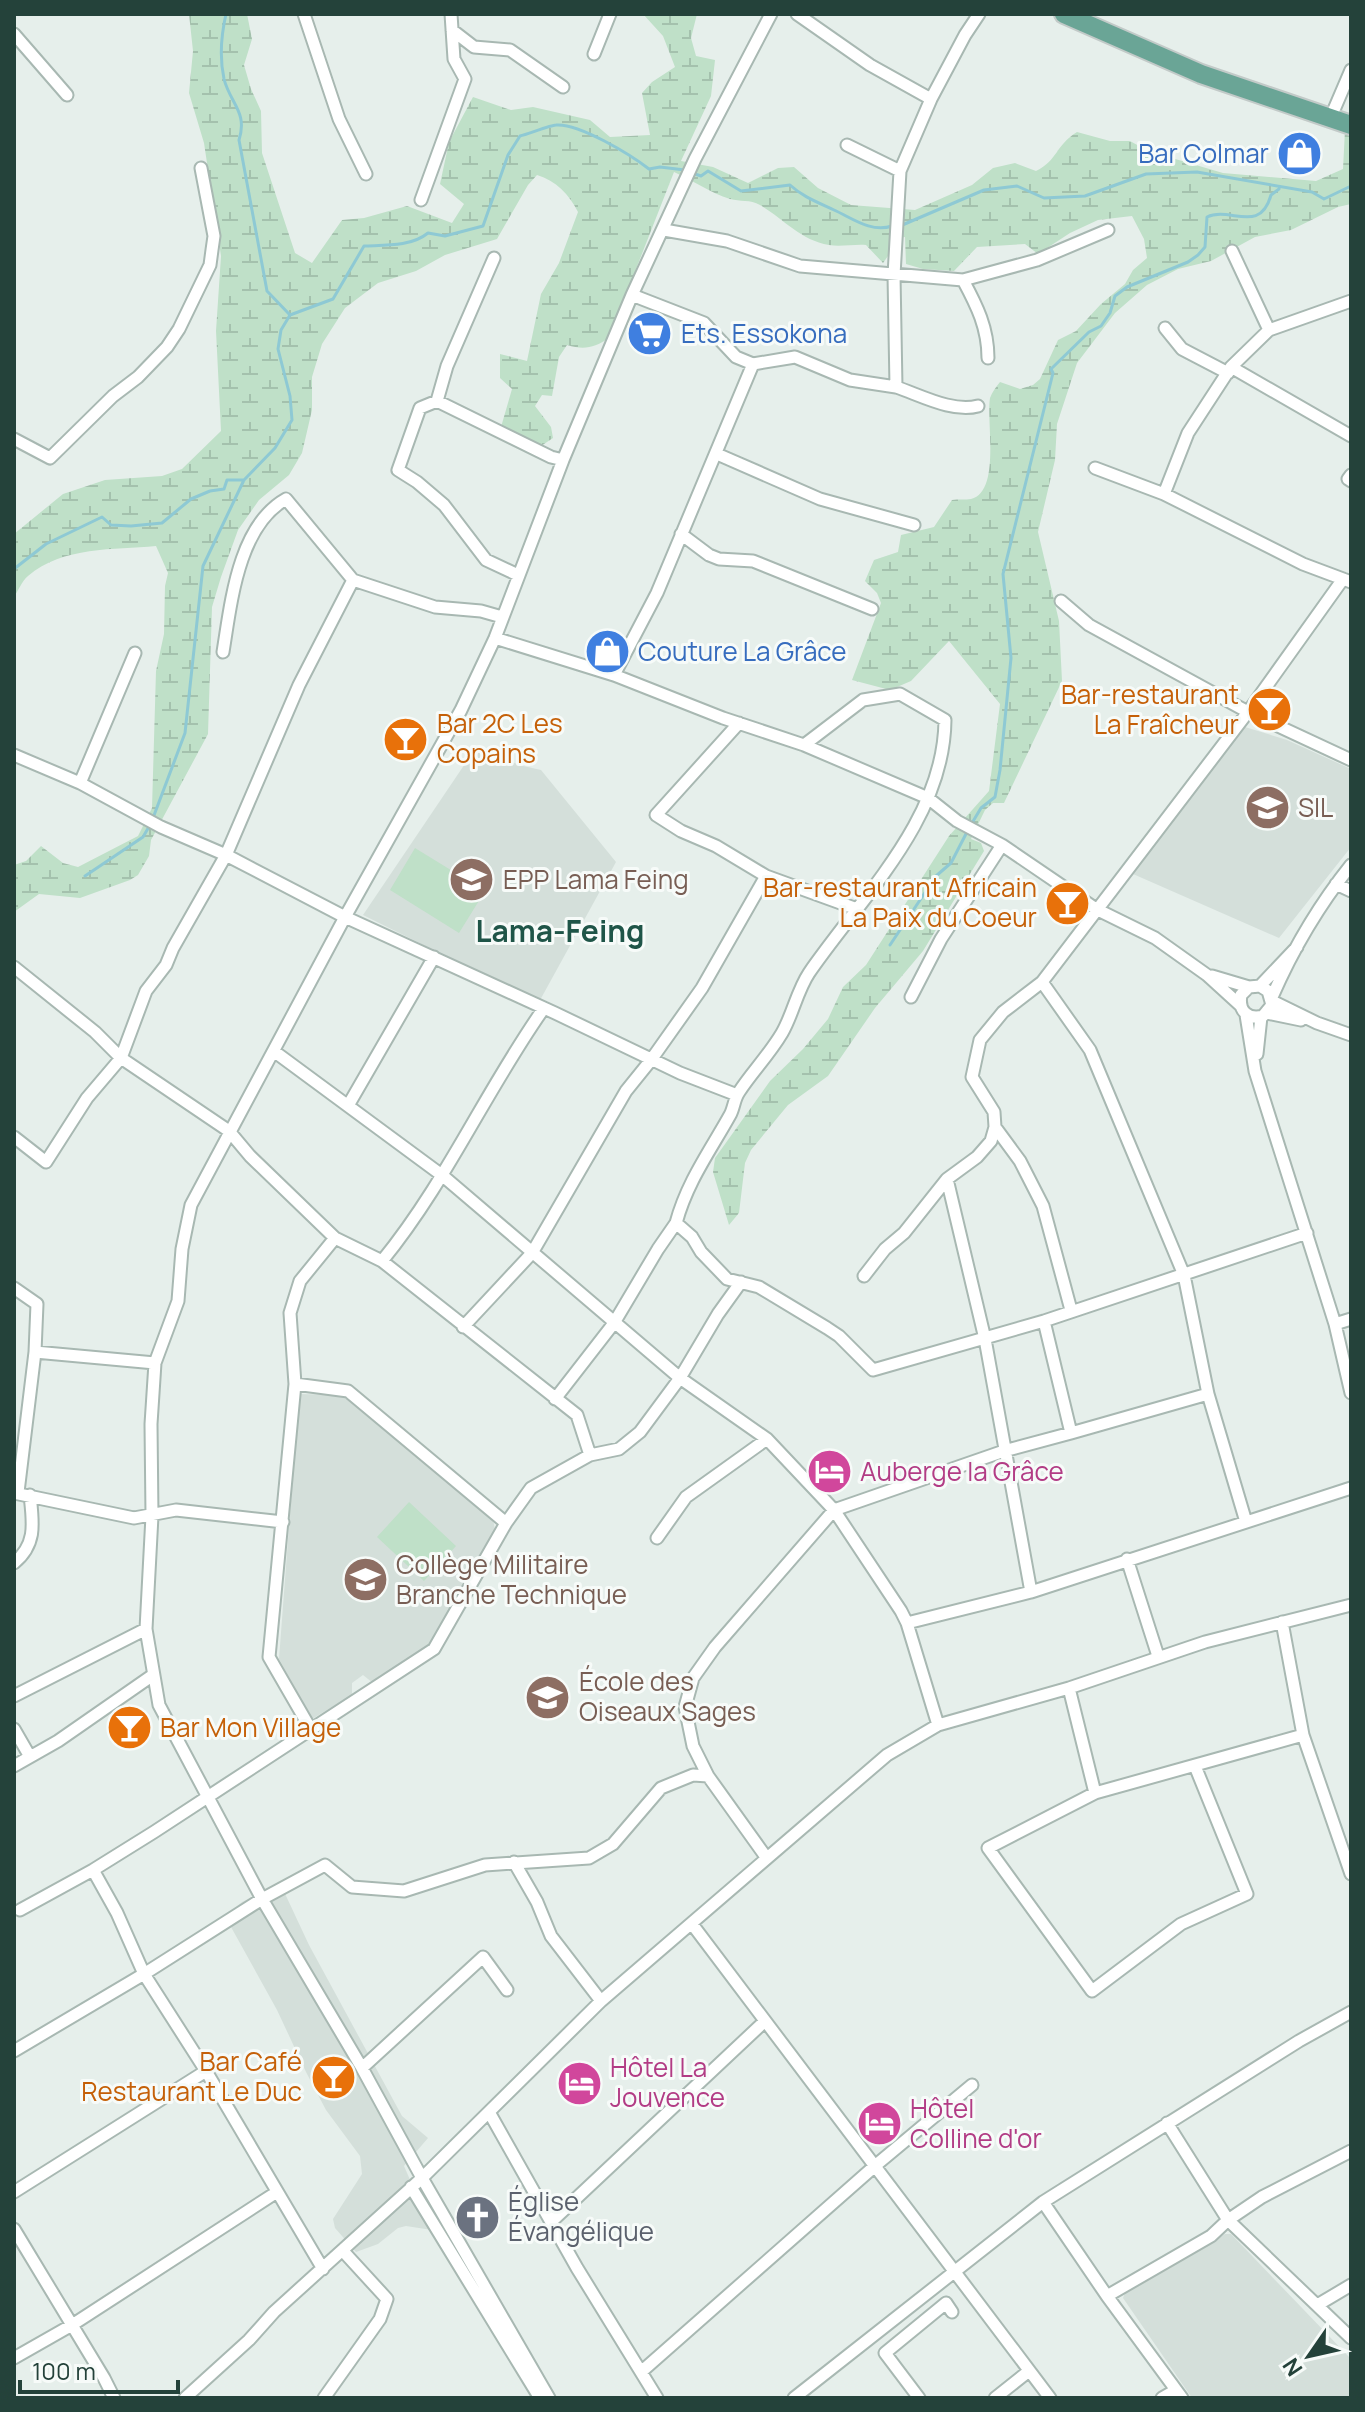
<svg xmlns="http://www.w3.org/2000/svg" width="1365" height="2412" font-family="Manrope,sans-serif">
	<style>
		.built { fill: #d4dfda }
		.wetland { fill: url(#wetland-marsh) }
		.pitch { fill: #bfe0c8 }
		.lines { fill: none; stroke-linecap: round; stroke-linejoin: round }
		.stream { stroke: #8ec9d4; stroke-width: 3 }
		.street-casing { stroke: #a8b8b2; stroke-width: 15 }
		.primary-casing { stroke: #c2cac8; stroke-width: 22 }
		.street { stroke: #fff; stroke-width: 11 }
		.primary { stroke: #6aa596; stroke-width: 18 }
		.labels { text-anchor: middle; stroke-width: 6; stroke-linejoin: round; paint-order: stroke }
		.shop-label { font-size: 26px; fill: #366cbe; stroke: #f7fbf9; text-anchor: start }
		.food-label { font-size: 26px; fill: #c56008; stroke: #f7fbf9; text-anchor: end }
		.education-label { font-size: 26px; fill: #785e54; stroke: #f7fbf9; text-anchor: start }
		.hotel-label { font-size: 26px; fill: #b23c85; stroke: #f7fbf9; text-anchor: start }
		.worship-label { font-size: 26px; fill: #5b616d; stroke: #f7fbf9; text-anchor: start }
		.quarter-label { font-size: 30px; font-weight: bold; fill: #1f5548; stroke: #f7fbf9 }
	</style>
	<defs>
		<pattern id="wetland-marsh" width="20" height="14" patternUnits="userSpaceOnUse" patternTransform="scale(2)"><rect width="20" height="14" fill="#bfe0c8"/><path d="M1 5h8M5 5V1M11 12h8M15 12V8" fill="none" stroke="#a4c1ad"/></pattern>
	</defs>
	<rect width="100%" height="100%" fill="#e6efeb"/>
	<path class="built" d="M1245,727L1287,740L1351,769V847L1279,938L1133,874Z
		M477,746L519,765L541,770L616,862L539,1002L363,915Z
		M299,1394L342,1395L493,1519L495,1530L431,1647L373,1683L363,1675L352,1683V1695L312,1719L279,1659Z
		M280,1883L309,1945L402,2116L428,2138L404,2166L432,2230L406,2226L398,2228L378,2244L356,2252L335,2228L333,2219L362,2174L360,2156L326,2110L306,2072L277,2010L231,1927V1911L242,1902Z
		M1225,2234H1231L1351,2359V2398H1192L1123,2298L1125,2293Z"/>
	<path class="wetland" d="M189,14H247L252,39L244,65L251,89L261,111L262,153L295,253L312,263L342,220L364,218L407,206L452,223L464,204L440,184L449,142L473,97L511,110L533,107L590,120L610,137L650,135L642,93L652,82L675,67L663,36L643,14H697L691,38L696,56L715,60L711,96L681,161L713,167L748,183L778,168L794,167L818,188L851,205L915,210L972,185L993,168L1015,163L1036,171C1058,160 1055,146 1077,132L1110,141H1130L1148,151L1223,173L1316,181L1343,169L1345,130L1351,133V204L1338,207L1291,230L1255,237L1211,261L1178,269L1147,285L1115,313L1077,363L1057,424L1055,460L1038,532L1059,621L1062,681L1004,803H993L985,810L971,839L981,843L984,851L923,951L875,1008L828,1076L788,1105L751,1150L745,1163L739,1213L729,1225L713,1172L715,1158L770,1081L803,1049L828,1019L843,987L866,965L949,836L989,791L1000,704L949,641L911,681L890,690L852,680L881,603L877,593L865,581L874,560L898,552L901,535L934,527L952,500C958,499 965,500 971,499C1001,492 986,420 990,398C992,392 996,387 1000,382L1020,389L1033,385L1040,379L1058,340L1076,331L1101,304L1125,284L1133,270L1147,258L1144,239L1132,216L1098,220L1070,233L1038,254L1025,244L977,247L954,271L923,269L906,264L905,237L891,239L888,256L883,263L866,245C855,244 840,247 829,245C800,240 784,219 760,205C750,199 740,202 730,199C711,193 692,180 674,172L609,338C594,348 584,350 567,345L559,357L552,396L542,395L535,406L551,427L553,438L541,446L501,427L512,389L500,378V354L527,361L541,294L559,263L578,212C569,194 556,181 537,175L528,185L497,239L445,255L416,271L378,283L345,308L322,344L312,377V410L302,453L289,475L259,500L238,530L221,577L212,607L208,734L151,840L149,856L138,875L130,880L80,898L39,894L14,912V865L26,861L41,846L63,863L78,867L138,836L152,808L156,671L164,634L165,586L168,573L156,546C114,550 63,546 28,576C22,581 18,591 14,597V534L63,494L105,480L162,476L182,469L221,431L216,331L221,256L204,143L189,93L193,51Z"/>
	<path class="pitch" d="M415,848L485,891L459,933L390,890Z
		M409,1502L456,1546L424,1581L377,1537Z"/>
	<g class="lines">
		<path class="stream" d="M226,14C221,36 219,56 224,79C230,103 248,112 239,140L267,291L290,315
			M692,173L701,176L708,171L741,191L790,185C803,197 817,202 834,210C852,218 871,233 892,226
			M900,226L984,190L1017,186L1044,198L1085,196L1146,174L1197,172L1312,192L1324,199L1351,186
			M14,569L46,544L102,517L111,525L131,526L162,523L191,499L210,491L224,489L227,480H244
			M153,818L185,733L203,566L244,480L275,448L292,420L290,396L278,349L281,330L290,315L333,299L364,246C384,245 411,247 428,233L445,236L483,226L508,155L520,136C528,134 551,125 556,125C579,123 631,155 649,169L660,167L685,170
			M972,823L981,808L995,797L1000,770L1011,658L1003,574L1053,373L1051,369L1089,332L1101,326L1110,313L1115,296L1127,287L1188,262L1198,255L1205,247L1207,217C1230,206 1260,235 1271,195L1279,189
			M85,876L143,837L150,825
			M890,945L936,876L951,863L968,830"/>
		<defs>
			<path id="street" d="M304,14L339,119L366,174
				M797,14L870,65L931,99
				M452,30L474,47L510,50L563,87
				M14,34L67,95
				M594,54L610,14
				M1330,119L1351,70
				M847,145L900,171
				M421,200L465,79L454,59L451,14
				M664,230L727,241L800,266L963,280C977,306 988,328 988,358
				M1232,251L1269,330
				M963,280L1037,260L1108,230
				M632,295L704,323L736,357L753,364
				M1165,328L1182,349L1228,373
				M1231,367L1351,436
				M896,387C920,395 953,413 978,406
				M437,401L447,366L494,258
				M14,439L50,458L113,396L138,377L167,347L179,329L210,265L212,250L214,236L201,168
				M717,454L820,499L914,525
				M1095,468L1164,494L1303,564L1351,582
				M1351,475L1348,479L1351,481
				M1164,494L1188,433L1231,367L1269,330L1351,301
				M681,534L709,555L719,559L753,561L872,609
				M518,575L486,560L444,505L417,482L398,470L420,408L437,401L551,457L563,460
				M1061,601L1089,625L1248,712L1343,579
				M495,638L614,675L723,718L804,745L928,798L957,821L1002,845L1096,909L1155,938L1207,975L1241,1006
				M223,652C231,603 238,526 286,499L353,580L435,607L481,611L502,617
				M614,675L657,593L753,364L795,357L850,380L896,387L894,275L900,171L931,99L965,35L979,14
				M739,723L656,815L681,831L716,846L766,876L857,909
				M804,745L863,700L900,694L945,720C944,820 862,896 809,973C797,991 793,1014 782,1033C769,1055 752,1072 739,1092C734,1099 734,1108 730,1115C710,1151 687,1182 676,1223L692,1237L701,1252L727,1279L759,1287L827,1328L839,1336L873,1370L1044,1321L1307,1233
				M14,755L80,783L161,827L226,855L345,917L555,1013L680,1073L737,1095
				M80,783L135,653
				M1336,884L1351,891
				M14,967L95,1032L121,1058L229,1131L250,1156L335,1238L382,1261L577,1415L590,1455
				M1212,976L1249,987
				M1042,982L1090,1050L1184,1275L1208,1394L1246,1522
				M1260,986L1268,991L1272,1005L1263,1016C1248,1020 1238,1011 1241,995L1249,987L1260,986L1297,947
				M911,997L941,939L1002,845
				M1272,997C1292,951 1319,905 1351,865
				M1272,1001L1317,1023L1351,1035
				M1267,1013L1301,1020
				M1246,1015L1255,1071L1335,1324L1351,1393
				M275,1052L443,1176L680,1378L767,1439L834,1510L901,1611L907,1623L938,1725
				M1257,1054L1261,1017
				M349,1104L434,957
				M14,1137L46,1162L87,1098L121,1058L146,991L166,965L173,948L226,855L299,685L353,580
				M947,1179L985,1339L1031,1592
				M382,1261C446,1183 486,1090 544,1008
				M864,1276L885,1249L904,1233L947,1179L977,1157L991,1141L995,1127
				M14,1288L37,1304L35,1352L18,1492
				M1071,1310L1043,1206L1020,1161L995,1127L994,1112L972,1077L980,1040L1003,1012L1042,982L1248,712L1351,760
				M1335,1324L1351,1319
				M463,1327L532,1253L626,1091L651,1060L702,988L766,876
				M35,1352L155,1363
				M295,1384L348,1391L506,1523
				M555,1399L614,1323L658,1249L676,1223
				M1071,1433L1208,1394
				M14,1493L134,1518L176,1510L283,1522
				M657,1538L686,1497L767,1439
				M1127,1559L1158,1656
				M14,1563C37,1544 33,1523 30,1495
				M1282,1622L1303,1735L1351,1874
				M907,1623L1031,1592L1351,1488
				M1069,1688L1095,1793
				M14,1696L146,1629
				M310,1728L269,1657L295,1384L290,1313L300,1281L335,1238
				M14,1729L29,1755
				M14,1766L58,1741L153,1675
				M1195,1766L1247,1894L1181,1924L1092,1991L988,1848L1095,1793L1303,1735
				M766,1857L708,1776L693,1746L685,1707L693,1678L715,1647L834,1510L1004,1451L1071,1433L1044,1321
				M514,1862L537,1902L551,1936L601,2001
				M93,1870L117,1913L144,1974L206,2071L323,2269
				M20,1910L93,1870L154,1832L434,1649L506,1523L531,1488L590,1455L619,1449L640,1432L680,1378L718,1314L741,1282
				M692,1924L1050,2398
				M14,2051L144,1974L262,1899L325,1865L352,1887L404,1891L485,1865L589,1858L613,1844L661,1788L693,1775L708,1776
				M362,2068L483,1957L507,1990
				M489,2112L577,2268L657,2398
				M1351,2151L1262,2197L1228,2220L1351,2338
				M411,2187L538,2395
				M14,2192L206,2071
				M1043,2202L1107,2296L1182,2398
				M551,2222L765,2021
				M14,2229L104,2378L114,2398
				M1107,2296L1211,2236L1228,2220L1167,2123
				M1319,2304L1351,2285
				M14,2358L72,2325L277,2192
				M641,2372L876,2165L972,2085
				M185,2398L249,2340L274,2312L422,2178L601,2001L887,1755L938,1725L1069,1688L1205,1642L1351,1605
				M324,2398L380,2319L387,2299L343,2251
				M549,2398L422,2178L362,2068L262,1899L159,1705L146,1629L152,1516L151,1424L155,1363L178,1301L182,1249L191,1205L345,917L461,710L495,638L563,460L632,295L695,159L771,14
				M794,2398L1043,2202L1299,2041L1351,2012
				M919,2398L885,2353L946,2303L952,2312
				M995,2398L1029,2371
				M1162,2398L1176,2390"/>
			<path id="primary" d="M1064,14L1201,74L1351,125"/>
		</defs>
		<use href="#street" class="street-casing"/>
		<use href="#primary" class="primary-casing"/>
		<use href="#street" class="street"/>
		<use href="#primary" class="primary"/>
	</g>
	<defs>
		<symbol id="shop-disc" viewBox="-11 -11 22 22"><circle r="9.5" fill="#3f7fe0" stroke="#f7fbf9"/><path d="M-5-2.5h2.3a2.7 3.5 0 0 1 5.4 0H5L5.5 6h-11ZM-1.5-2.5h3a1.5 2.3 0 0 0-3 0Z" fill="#fff"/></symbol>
		<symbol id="supermarket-disc" viewBox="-11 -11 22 22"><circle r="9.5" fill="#3f7fe0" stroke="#f7fbf9"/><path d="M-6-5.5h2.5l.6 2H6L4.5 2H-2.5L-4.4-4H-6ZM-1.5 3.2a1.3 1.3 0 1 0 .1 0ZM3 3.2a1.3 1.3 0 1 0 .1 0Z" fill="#fff"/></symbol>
		<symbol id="bar-disc" viewBox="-11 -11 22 22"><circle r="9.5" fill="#e8710a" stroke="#f7fbf9"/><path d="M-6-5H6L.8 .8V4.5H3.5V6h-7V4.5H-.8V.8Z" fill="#fff"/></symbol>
		<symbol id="university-disc" viewBox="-11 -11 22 22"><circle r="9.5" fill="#8d6e63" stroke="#f7fbf9"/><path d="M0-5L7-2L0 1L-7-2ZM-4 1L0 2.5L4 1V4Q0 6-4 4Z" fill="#fff"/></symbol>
		<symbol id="school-disc" viewBox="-11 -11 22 22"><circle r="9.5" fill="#8d6e63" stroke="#f7fbf9"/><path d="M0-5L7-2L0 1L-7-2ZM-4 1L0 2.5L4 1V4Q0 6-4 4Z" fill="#fff"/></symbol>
		<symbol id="hotel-disc" viewBox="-11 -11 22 22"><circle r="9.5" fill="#d1479c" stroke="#f7fbf9"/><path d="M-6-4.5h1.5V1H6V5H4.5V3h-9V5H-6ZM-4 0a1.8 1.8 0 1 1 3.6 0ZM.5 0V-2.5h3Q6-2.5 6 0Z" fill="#fff"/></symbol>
		<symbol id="church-disc" viewBox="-11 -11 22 22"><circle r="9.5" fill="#6b7280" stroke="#f7fbf9"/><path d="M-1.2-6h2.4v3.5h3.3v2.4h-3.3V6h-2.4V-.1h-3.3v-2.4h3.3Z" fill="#fff"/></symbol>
	</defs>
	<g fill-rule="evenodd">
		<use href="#shop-disc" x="1274" y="128" width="51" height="51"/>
		<use href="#supermarket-disc" x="624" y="308" width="51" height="51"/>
		<use href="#shop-disc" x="582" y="626" width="51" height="51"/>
		<use href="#bar-disc" x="1244" y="684" width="51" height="51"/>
		<use href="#bar-disc" x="380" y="714" width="51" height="51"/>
		<use href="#university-disc" x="1242" y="782" width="51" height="51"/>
		<use href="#school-disc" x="446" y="854" width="51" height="51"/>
		<use href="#bar-disc" x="1042" y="878" width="51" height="51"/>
		<use href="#hotel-disc" x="804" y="1446" width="51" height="51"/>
		<use href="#school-disc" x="340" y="1554" width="51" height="51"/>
		<use href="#school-disc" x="522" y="1672" width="51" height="51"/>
		<use href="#bar-disc" x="104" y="1702" width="51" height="51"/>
		<use href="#bar-disc" x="308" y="2052" width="51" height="51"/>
		<use href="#hotel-disc" x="554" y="2058" width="51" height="51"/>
		<use href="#hotel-disc" x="854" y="2098" width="51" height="51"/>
		<use href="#church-disc" x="452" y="2192" width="51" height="51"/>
	</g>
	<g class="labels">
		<g class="shop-label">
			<text x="1269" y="163" text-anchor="end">Bar Colmar</text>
			<text x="681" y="343">Ets. Essokona</text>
			<text x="638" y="661">Couture La Grâce</text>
		</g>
		<g class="food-label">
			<text x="1239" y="704">Bar-restaurant<tspan x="1239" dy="30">La Fraîcheur</tspan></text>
			<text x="437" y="733" text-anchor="start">Bar 2C Les<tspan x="437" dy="30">Copains</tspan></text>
			<text x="1037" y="897">Bar-restaurant Africain<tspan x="1037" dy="30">La Paix du Coeur</tspan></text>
			<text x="160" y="1737" text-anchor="start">Bar Mon Village</text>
			<text x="302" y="2071">Bar Café<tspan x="302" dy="30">Restaurant Le Duc</tspan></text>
		</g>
		<g class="education-label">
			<text x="1298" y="817">SIL</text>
			<text x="503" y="889">EPP Lama Feing</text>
			<text x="396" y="1574">Collège Militaire<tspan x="396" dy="30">Branche Technique</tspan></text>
			<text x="579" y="1691">École des<tspan x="579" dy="30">Oiseaux Sages</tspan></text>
		</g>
		<g class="hotel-label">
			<text x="860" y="1481">Auberge la Grâce</text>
			<text x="610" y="2077">Hôtel La<tspan x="610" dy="30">Jouvence</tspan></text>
			<text x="910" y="2118">Hôtel<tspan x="910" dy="30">Colline d'or</tspan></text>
		</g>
		<g class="worship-label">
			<text x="508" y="2211">Église<tspan x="508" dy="30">Évangélique</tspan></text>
		</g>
		<g class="quarter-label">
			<text x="560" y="942">Lama-Feing</text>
		</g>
	</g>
	<rect width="1365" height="2412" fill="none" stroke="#24423a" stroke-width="32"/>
	<g transform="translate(1309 2356) rotate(236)" stroke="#f7fbf9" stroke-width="6" paint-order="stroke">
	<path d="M0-6L14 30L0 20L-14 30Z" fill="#24423a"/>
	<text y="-12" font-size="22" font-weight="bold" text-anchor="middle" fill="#24423a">N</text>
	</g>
	<path d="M20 2380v12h158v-12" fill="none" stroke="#24423a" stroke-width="4"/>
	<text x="32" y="2380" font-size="24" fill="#24423a" stroke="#f7fbf9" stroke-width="6" paint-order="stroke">100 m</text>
</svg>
